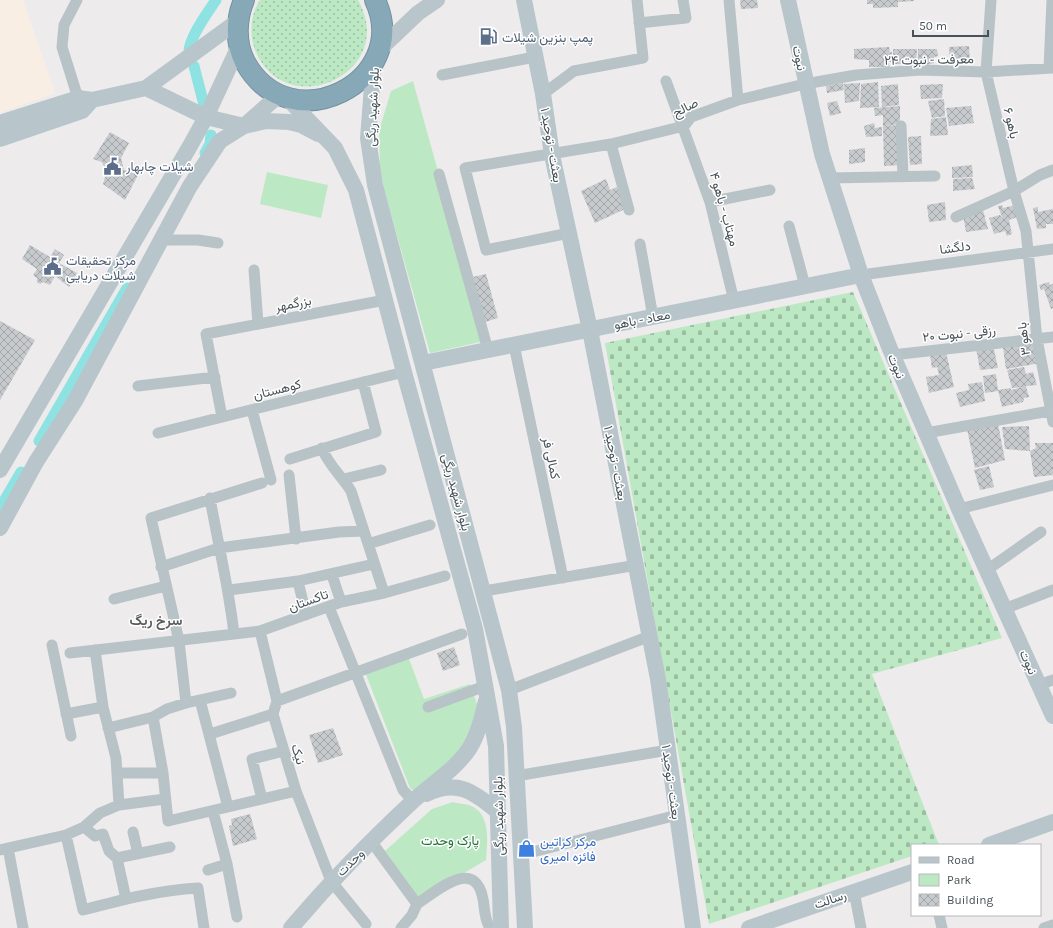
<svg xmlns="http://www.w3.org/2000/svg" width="1053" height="928" font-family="Karla,Vazirmatn,sans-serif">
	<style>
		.commercial { fill: #f9eee4 }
		.grass { fill: url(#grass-dots) }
		.cemetery { fill: url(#cemetery-stones) }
		.green { fill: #bce9c4 }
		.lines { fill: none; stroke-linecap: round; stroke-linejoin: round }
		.canal { stroke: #8ee2e1; stroke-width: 11 }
		.building { fill: url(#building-cross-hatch) }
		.highway-casing { stroke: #7393a2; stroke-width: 22 }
		.street { stroke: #b8c3c7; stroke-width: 11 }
		.secondary { stroke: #b8c6cc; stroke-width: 16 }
		.highway { stroke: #87a8b6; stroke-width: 20 }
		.labels { text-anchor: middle; stroke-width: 3; stroke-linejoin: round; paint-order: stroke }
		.service-label { font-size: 13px; fill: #4e5e75; stroke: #fff; text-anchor: start }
		.street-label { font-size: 13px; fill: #465257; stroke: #fff }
		.park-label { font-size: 13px; fill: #1f6f35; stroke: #fff }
		.shop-label { font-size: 13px; fill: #366cbe; stroke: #fff; text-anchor: start }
		.neighbourhood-label { font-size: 14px; font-weight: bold; fill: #595d5f; stroke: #fff }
	</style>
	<defs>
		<pattern id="grass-dots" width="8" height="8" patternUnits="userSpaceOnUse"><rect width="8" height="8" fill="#bce9c4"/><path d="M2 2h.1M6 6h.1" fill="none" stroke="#9bbfa2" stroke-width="1.8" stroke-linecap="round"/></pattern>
		<pattern id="cemetery-stones" width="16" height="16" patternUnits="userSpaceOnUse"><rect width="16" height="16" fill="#bce9c4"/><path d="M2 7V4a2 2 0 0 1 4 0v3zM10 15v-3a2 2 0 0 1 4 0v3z" fill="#9bbfa2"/></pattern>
		<pattern id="building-cross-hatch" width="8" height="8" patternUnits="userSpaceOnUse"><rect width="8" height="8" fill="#c6cacd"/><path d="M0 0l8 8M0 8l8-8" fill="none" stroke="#a3a7a9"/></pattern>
	</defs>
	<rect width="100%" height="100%" fill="#eeebec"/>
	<path class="commercial" d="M0,0H23L55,93L0,113Z"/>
	<path class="grass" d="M260,0H358C400,74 282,126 254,47C249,32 251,13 260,0Z"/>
	<path class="cemetery" d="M853,292L1002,638L872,674L939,845H912V856L709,924L605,343Z"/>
	<path class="green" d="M413,81L485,341L430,353L384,189L380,166L379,131L391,91Z
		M267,172L328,185L321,218L260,204Z
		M408,656L424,699L470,684L478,707L469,746L414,791L410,788L365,672Z
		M453,802C460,804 470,804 475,808C491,819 487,844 486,860L420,899L385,851L432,809Z"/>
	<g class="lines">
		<path class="canal" d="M189,53C188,39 208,12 216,0
			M194,66L204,105
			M205,153L210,144L211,135
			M39,441L127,288
			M0,508L21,472"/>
	</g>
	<path class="building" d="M740,0H757L758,8L741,9Z
		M867,0H914V1L898,2V7L873,8V4H867Z
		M969,46L970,61L950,63L949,47Z
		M889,47L890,52H892V62H888L890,67H869V60L854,59V49Z
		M893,49H917L916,64H893Z
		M918,49H937L938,56L934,57V63L922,66L921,63L918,62Z
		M878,82L879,107L860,108L861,84Z
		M843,83L844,90L827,93L826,86Z
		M860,83L859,101L845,103L844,84Z
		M898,84L899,105L882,107L881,86Z
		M943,84L942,98L921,99L920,85Z
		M944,99L945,116L932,118L928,101Z
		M837,101L841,113L830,116L827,103Z
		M900,106V124L883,126V115L875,116L874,108Z
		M971,106L974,123L949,126L946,108Z
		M946,117L948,135L930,136L931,119Z
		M874,123L875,128L882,127V136L866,137L864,126Z
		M899,125L901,165L884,166L883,126Z
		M110,132L129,143L121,158L124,170L138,175L125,200L103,184L106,173L102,162L93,159Z
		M921,136L922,164L910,165L908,137Z
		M865,148V162L849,164V150Z
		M972,165L973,177L952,178V167Z
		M972,178L975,189L953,191V179Z
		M606,179L610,190L617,187L625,209L595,223L581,191Z
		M945,202L946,220L929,222L927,205Z
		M1002,205L1003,208L1016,205L1020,216L1009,220L1012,234L1007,236L1005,231L994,234L989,218L1000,215L1003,220L998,206Z
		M1038,207V212L1053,209V224H1046V228L1037,229L1033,208Z
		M983,210L988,229L966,232L963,215Z
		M30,245L50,257L55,249L64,255L59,263L77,273L69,287L55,276L50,285L43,282L40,284L37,282V278L33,275L37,269L22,259Z
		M486,274L498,318L485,322L473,277Z
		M1049,282L1050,285L1053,284V308L1051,309L1044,289L1041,290L1039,285Z
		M0,321L35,340L0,400Z
		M1035,343L1041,363L1006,369L1003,348Z
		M993,345L998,368L980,370L976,348Z
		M946,352L954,387L929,393L926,377L939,375L937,367L932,368L930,355Z
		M1024,367L1026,374L1033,372L1037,385L1026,386L1029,397L1024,398L1023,402L1015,404L1012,395L1014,404L1002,407L998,390L1011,388V390L1023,387L1012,388L1007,370Z
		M996,374L998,391L985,393L983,376Z
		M982,382L985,401L960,407L956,393L969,390L968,384Z
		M998,424L1005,460L975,468L967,429Z
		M1029,426L1030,451L1005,449L1002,427Z
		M1035,443H1053V475L1034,477L1030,451L1036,448Z
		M989,466L994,487L980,490L974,470Z
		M454,647L460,665L443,671L437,653Z
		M333,728L343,755L318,763L309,735Z
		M250,814L257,839L233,846L229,826L232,825L231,819Z"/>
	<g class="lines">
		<defs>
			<path id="highway" d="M244,0C236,19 235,43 245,62C290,144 413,81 375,0"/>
		</defs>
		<use href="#highway" class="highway-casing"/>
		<path class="street" d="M77,0L64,25L62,47L78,98
			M729,0L738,100
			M991,0L986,72L1014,191L1026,231L1037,339L1053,422
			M639,23L686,18L683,0
			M1049,68L1052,0
			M442,75L535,57
			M666,81L710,202L734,301
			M543,94L574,71L643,58L637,0
			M901,126L903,177
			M611,144L629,210
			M439,174L488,350
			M830,178L935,176
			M710,202L770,190
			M956,217L1014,191L1040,175L1053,170
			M789,226L805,286
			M569,233L486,250L465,168L611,144L684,126L691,117L738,100L805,84L856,75L920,70L986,72L1053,68
			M162,240H198L218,243
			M640,244L653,317
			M254,270L258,324
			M861,275L1053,249
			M514,345L563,578
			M892,355L1053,337
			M138,386L215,377
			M252,410L271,480
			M222,417L206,334L385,300
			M158,433L404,372
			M926,433L1050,411
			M322,448C328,465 342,476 351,491L384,593
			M290,459L376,432L363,382
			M289,475L296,539
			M344,479L381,470
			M210,498C218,544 229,588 234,634
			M959,509L1053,485
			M368,544L430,525
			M161,567L219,548L339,532L364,531
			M987,570L1041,532
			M332,575L341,602
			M298,581L306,615
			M229,590L298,581L374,564
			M484,591L637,565
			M114,599L166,586
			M329,607L403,790L413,801
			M1004,609L1053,590
			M260,631L277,701L273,714L296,791L331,881L366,924
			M52,645L71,736
			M95,650L103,707L116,758L119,805
			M70,653L260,631L341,602L384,593L445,576
			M1039,685L1053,680
			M509,690L650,636
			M200,700L228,807
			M277,701L462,634
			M186,703L179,641L151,518L262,483
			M428,707L485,686
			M66,714L103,707
			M153,717L163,773L168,821L296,791
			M108,728L153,717L167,709L186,703L231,693
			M210,734L273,714
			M118,773H163
			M516,776L668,750
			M262,799L252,759L284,751
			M213,811L227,864L237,917
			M84,827L95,836L103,834L109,851L117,858L126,899
			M133,832L138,854
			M66,835L83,910C121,900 159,890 198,888L204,928
			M371,841L417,904C437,891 475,856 483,899C485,909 484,919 490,928
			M8,848L23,928
			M0,850L66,835L84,827L100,813L119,805L165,799
			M521,855L677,815
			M117,858L170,847
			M208,870L227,864
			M854,891L861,928
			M939,915L942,928
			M401,928L412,915L417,904
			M1044,928L1053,925"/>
		<path class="secondary" d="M524,0L543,94L552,155L590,330L658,679L693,928
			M788,0L822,154L861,275L890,349L959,509L1053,716
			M377,52L418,13L437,0
			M374,60L368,138L375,185L509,690L514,727L525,928
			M146,88L206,117L244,126L266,121L289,122L301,125L318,134
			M287,98L335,148L356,190L404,372L475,629L496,746L501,928
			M0,123L78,98L92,100L146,88L238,21
			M0,139L82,111L92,100
			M423,363L861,275
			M0,470L190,146L206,117L239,46
			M0,528L36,462L75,401L190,186L220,141L244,126L279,95
			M426,794C456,779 473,791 497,811
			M989,845L1053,822
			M291,928C329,883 370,841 413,801C431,784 455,770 469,749C478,735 482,717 486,701
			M749,928L912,872"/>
		<use href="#highway" class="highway"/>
	</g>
	<defs>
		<symbol id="fuel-bare" viewBox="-9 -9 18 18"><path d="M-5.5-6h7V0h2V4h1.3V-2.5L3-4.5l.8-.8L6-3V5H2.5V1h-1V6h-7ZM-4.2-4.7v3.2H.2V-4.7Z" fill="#5c6f8a" stroke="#fff" stroke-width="2.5" paint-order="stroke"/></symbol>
		<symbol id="civic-bare" viewBox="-9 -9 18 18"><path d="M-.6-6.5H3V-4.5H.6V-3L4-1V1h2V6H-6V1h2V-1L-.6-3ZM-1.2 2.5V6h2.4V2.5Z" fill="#5c6f8a" stroke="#fff" stroke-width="2.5" paint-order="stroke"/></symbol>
		<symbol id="shop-bare" viewBox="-9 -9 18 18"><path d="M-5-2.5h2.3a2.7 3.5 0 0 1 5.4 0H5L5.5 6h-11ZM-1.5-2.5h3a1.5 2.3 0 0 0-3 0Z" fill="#3f7fe0" stroke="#fff" stroke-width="2.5" paint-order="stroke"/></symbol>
	</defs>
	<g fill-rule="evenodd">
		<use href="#fuel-bare" x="476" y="24" width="25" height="25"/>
		<use href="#civic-bare" x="100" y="154" width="25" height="25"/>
		<use href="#civic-bare" x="40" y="254" width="25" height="25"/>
		<use href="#shop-bare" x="514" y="836" width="25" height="25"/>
	</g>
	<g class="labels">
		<g class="service-label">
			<text x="502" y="42">پمپ بنزین شیلات</text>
			<text x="126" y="171">شیلات چابهار</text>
			<text x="66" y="265">مرکز تحقیقات<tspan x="66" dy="15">شیلات دریایی</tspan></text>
		</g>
		<g class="street-label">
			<text transform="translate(800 58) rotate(78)" y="5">نبوت</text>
			<text transform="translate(929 59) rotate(-1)" y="5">معرفت - نبوت ۲۴</text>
			<text transform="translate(372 107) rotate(-87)" y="5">بلوار شهید ریگی</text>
			<text transform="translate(685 107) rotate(-27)" y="5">صالح</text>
			<text transform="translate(1012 123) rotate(77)" y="5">باهو ۶</text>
			<text transform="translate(552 145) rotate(80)" y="5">بعثت - توحید ۱</text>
			<text transform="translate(725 209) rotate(74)" y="5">مهتاب - باهو ۴</text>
			<text transform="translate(955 247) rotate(-8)" y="5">دلگشا</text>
			<text transform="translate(293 303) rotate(-11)" y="5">بزرگمهر</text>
			<text transform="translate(642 319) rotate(-11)" y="5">معاد - باهو</text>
			<text transform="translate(959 333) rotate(-6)" y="5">رزقی - نبوت ۲۰</text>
			<text transform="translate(1023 339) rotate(-97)" y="5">باهو ۳</text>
			<text transform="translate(897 366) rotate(67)" y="5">نبوت</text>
			<text transform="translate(277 389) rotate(-14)" y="5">کوهستان</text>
			<text transform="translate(552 458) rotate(78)" y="5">کمالی فر</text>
			<text transform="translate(616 463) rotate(79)" y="5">بعثت - توحید ۱</text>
			<text transform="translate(457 492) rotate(75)" y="5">بلوار شهید ریگی</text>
			<text transform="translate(308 600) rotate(-20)" y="5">تاکستان</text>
			<text transform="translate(1029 662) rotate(66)" y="5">نبوت</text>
			<text transform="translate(299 754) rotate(74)" y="5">نیک</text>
			<text transform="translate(672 782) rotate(82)" y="5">بعثت - توحید ۱</text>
			<text transform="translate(498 816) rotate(-91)" y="5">بلوار شهید ریگی</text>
			<text transform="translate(350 862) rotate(-44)" y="5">وحدت</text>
			<text transform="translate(830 899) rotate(-19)" y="5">رسالت</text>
		</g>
		<g class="park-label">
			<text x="450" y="845">پارک وحدت</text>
		</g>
		<g class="shop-label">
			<text x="540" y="846">مرکز کراتین<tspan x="540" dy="15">فائزه امیری</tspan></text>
		</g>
		<g class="neighbourhood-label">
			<text x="156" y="625">سرخ ریگ</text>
		</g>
	</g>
	<rect x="911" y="844" width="130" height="72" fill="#ffffff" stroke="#b5babc"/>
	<rect x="919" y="857" width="20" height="6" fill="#b8c6cc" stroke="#b5babc"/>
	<text x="947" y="864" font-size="12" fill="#465257">Road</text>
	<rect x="919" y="874" width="20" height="12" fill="#bce9c4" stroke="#b5babc"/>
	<text x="947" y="884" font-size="12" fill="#465257">Park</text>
	<rect x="919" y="894" width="20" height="12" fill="url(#building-cross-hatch)" stroke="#b5babc"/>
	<text x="947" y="904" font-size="12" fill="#465257">Building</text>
	<path d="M913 30v6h75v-6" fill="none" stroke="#465257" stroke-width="2"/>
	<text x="919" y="30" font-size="12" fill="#465257" stroke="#ffffff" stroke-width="3" paint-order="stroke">50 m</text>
</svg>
